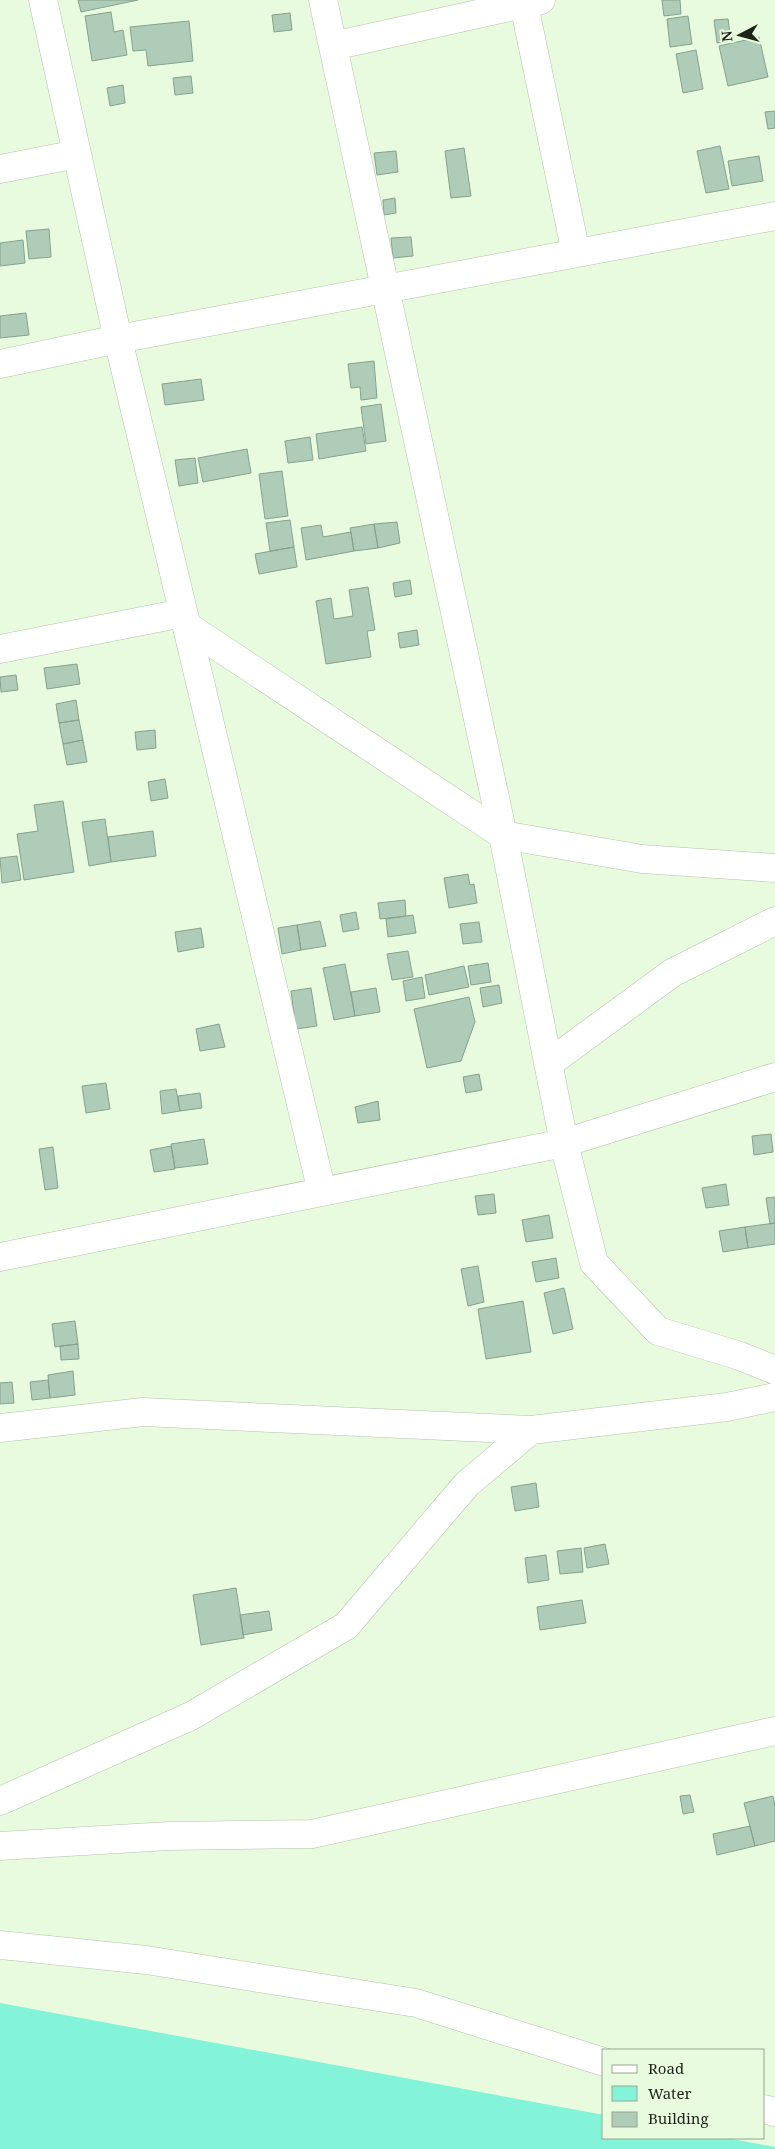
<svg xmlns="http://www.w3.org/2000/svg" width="775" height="2149" font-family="'Noto Serif',serif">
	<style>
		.water { fill: #83f3da }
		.building { fill: #aeccb8; stroke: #85a28f }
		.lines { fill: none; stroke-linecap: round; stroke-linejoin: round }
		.minor-casing { stroke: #b1c3a8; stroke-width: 29 }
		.minor { stroke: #fff; stroke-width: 28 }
	</style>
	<rect width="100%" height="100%" fill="#e8fbde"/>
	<path class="water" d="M0,2003L604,2115V2138H727L775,2147V2149H0Z"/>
	<path class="building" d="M78,0H138L81,12Z
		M662,0H680L681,14L664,16Z
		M111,12L114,32L123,30L127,55L92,61L85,16Z
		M290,13L292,30L274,32L272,15Z
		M688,16L692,44L670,47L667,19Z
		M728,19L731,41L717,43L714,20Z
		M189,21L193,61L148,66L146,50L133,51L130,27Z
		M759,37L768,77L728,86L719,46Z
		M696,50L703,89L683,93L676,54Z
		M191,76L193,93L175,95L173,78Z
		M123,85L125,103L110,106L107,88Z
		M775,111V128L768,129L765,112Z
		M720,146L729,189L706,193L697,151Z
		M464,148L471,196L451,198L445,151Z
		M396,151L398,172L377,175L374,153Z
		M759,156L763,181L732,186L728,161Z
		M395,198L396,213L384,215L383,200Z
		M49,229L51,257L29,259L26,231Z
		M411,237L413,256L393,258L391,238Z
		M23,240L25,263L0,266V243Z
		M26,313L29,335L0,338V316Z
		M374,361L377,398L361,400L360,387L351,388L348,364Z
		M201,379L204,400L165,405L162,384Z
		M381,404L386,441L366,444L361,407Z
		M362,427L366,451L319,459L316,434Z
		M310,437L313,460L288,463L285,441Z
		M247,449L251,473L203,482L198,458Z
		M195,458L198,483L179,486L175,460Z
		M282,471L288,516L265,519L259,474Z
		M290,520L294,547L270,551L266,523Z
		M397,522L400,543L378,548L374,524Z
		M374,524L378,548L354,551L350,528Z
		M321,525L323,537L351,532L354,551L306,560L301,528Z
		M294,547L297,567L259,574L255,554Z
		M410,580L412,594L395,597L393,583Z
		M368,587L375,630L367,631L371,657L326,664L316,601L331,598L334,619L353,616L349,590Z
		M417,630L419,645L400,648L398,633Z
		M77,664L80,684L47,689L44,668Z
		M16,675L18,690L1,692L0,677Z
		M76,700L79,720L59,723L56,704Z
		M79,720L83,740L63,744L59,723Z
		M155,730L156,748L137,750L135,732Z
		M83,740L87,762L67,765L63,744Z
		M165,779L168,798L151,801L148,782Z
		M63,801L74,872L24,880L17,834L38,831L34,805Z
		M105,819L111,862L89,866L82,822Z
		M153,831L156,856L111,862L108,837Z
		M17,856L21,880L2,883L0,858Z
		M468,874L470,885L474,884L477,903L449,908L444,878Z
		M405,900L406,916L380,919L378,903Z
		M356,912L359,929L343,932L340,915Z
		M413,915L416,933L388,937L386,919Z
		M320,921L326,946L301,950L297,925Z
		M479,922L482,942L463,944L460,924Z
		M297,925L301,950L282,954L278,928Z
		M201,928L204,947L178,952L175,932Z
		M408,951L413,977L392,980L387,954Z
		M488,963L491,982L471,985L468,966Z
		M345,964L355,1016L334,1020L323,968Z
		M464,966L469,987L429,995L425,975Z
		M422,977L425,998L406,1001L403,981Z
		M499,985L502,1003L483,1007L480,988Z
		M311,988L317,1026L296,1029L291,991Z
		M376,988L380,1012L355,1016L351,992Z
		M469,997L475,1022L461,1061L427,1068L414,1009Z
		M219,1024L225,1047L200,1051L196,1029Z
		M479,1074L482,1090L466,1093L463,1077Z
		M106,1083L110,1109L86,1113L82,1086Z
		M176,1089L180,1111L162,1114L160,1091Z
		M200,1093L202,1108L180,1111L178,1096Z
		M378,1101L380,1120L358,1123L355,1107Z
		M771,1134L773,1152L754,1155L752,1136Z
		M204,1139L208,1164L175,1168L171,1144Z
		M171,1146L175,1169L154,1172L150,1150Z
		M53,1147L58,1188L45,1190L39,1149Z
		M726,1184L729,1205L706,1208L702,1188Z
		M494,1194L496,1213L478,1215L475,1196Z
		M775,1197V1223L770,1224L766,1198Z
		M549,1215L553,1238L526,1242L522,1220Z
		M775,1223V1244L748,1248L745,1227Z
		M745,1227L748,1248L723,1252L719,1231Z
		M556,1258L559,1278L536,1282L532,1262Z
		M478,1266L484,1302L468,1306L461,1269Z
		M564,1288L573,1329L553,1334L544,1293Z
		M523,1301L531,1352L486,1359L478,1309Z
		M75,1321L78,1344L55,1347L52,1324Z
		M78,1344L79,1359L61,1360L60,1346Z
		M73,1371L75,1395L50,1398L48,1375Z
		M48,1380L50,1398L32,1400L30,1382Z
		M12,1382L14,1403L0,1404V1383Z
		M536,1483L539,1507L515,1511L511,1487Z
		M605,1544L609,1564L587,1568L584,1548Z
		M581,1548L583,1572L560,1574L557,1551Z
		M546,1555L549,1580L528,1583L525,1558Z
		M236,1588L244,1638L201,1645L193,1595Z
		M582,1600L586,1623L540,1630L537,1607Z
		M269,1611L272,1630L243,1635L240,1615Z
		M690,1795L694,1812L683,1814L680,1796Z
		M773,1796L775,1806V1841L755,1846L744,1803Z
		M750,1826L755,1846L717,1855L713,1834Z"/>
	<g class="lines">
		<defs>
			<path id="minor" d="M43,0L118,339L322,1192
				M323,0L503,835L564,1143L594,1263L658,1331L740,1356L775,1370
				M523,0L576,253
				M333,46L541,0
				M0,169L77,154
				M0,364L118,339L775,216
				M187,626L503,835L642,859L775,868
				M0,649L183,613
				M548,1064L672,973L775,921
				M0,1257L564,1143L775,1077
				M0,1428L143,1412L531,1430L727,1407L775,1397
				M0,1801L191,1716L346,1626L467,1484L531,1430
				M0,1846L169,1836L312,1834L775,1731
				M0,1945L146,1960L416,2003L604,2062
				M764,2109L775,2112"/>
		</defs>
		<use href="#minor" class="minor-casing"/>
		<use href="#minor" class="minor"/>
	</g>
	<rect x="602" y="2049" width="162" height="90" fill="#e8fbde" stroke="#97a58f"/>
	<rect x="612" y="2065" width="25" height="8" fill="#ffffff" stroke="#97a58f"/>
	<text x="648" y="2074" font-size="15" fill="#1d2319">Road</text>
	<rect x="612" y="2086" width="25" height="15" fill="#83f3da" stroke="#97a58f"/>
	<text x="648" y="2099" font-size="15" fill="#1d2319">Water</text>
	<rect x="612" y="2112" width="25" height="15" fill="#aeccb8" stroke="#97a58f"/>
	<text x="648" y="2124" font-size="15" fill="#1d2319">Building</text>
	<g transform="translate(740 35) rotate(264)" stroke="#e8fbde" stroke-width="4" paint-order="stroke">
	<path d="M0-4L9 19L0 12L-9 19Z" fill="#1d2319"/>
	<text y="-8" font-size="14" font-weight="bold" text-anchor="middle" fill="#1d2319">N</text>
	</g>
</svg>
